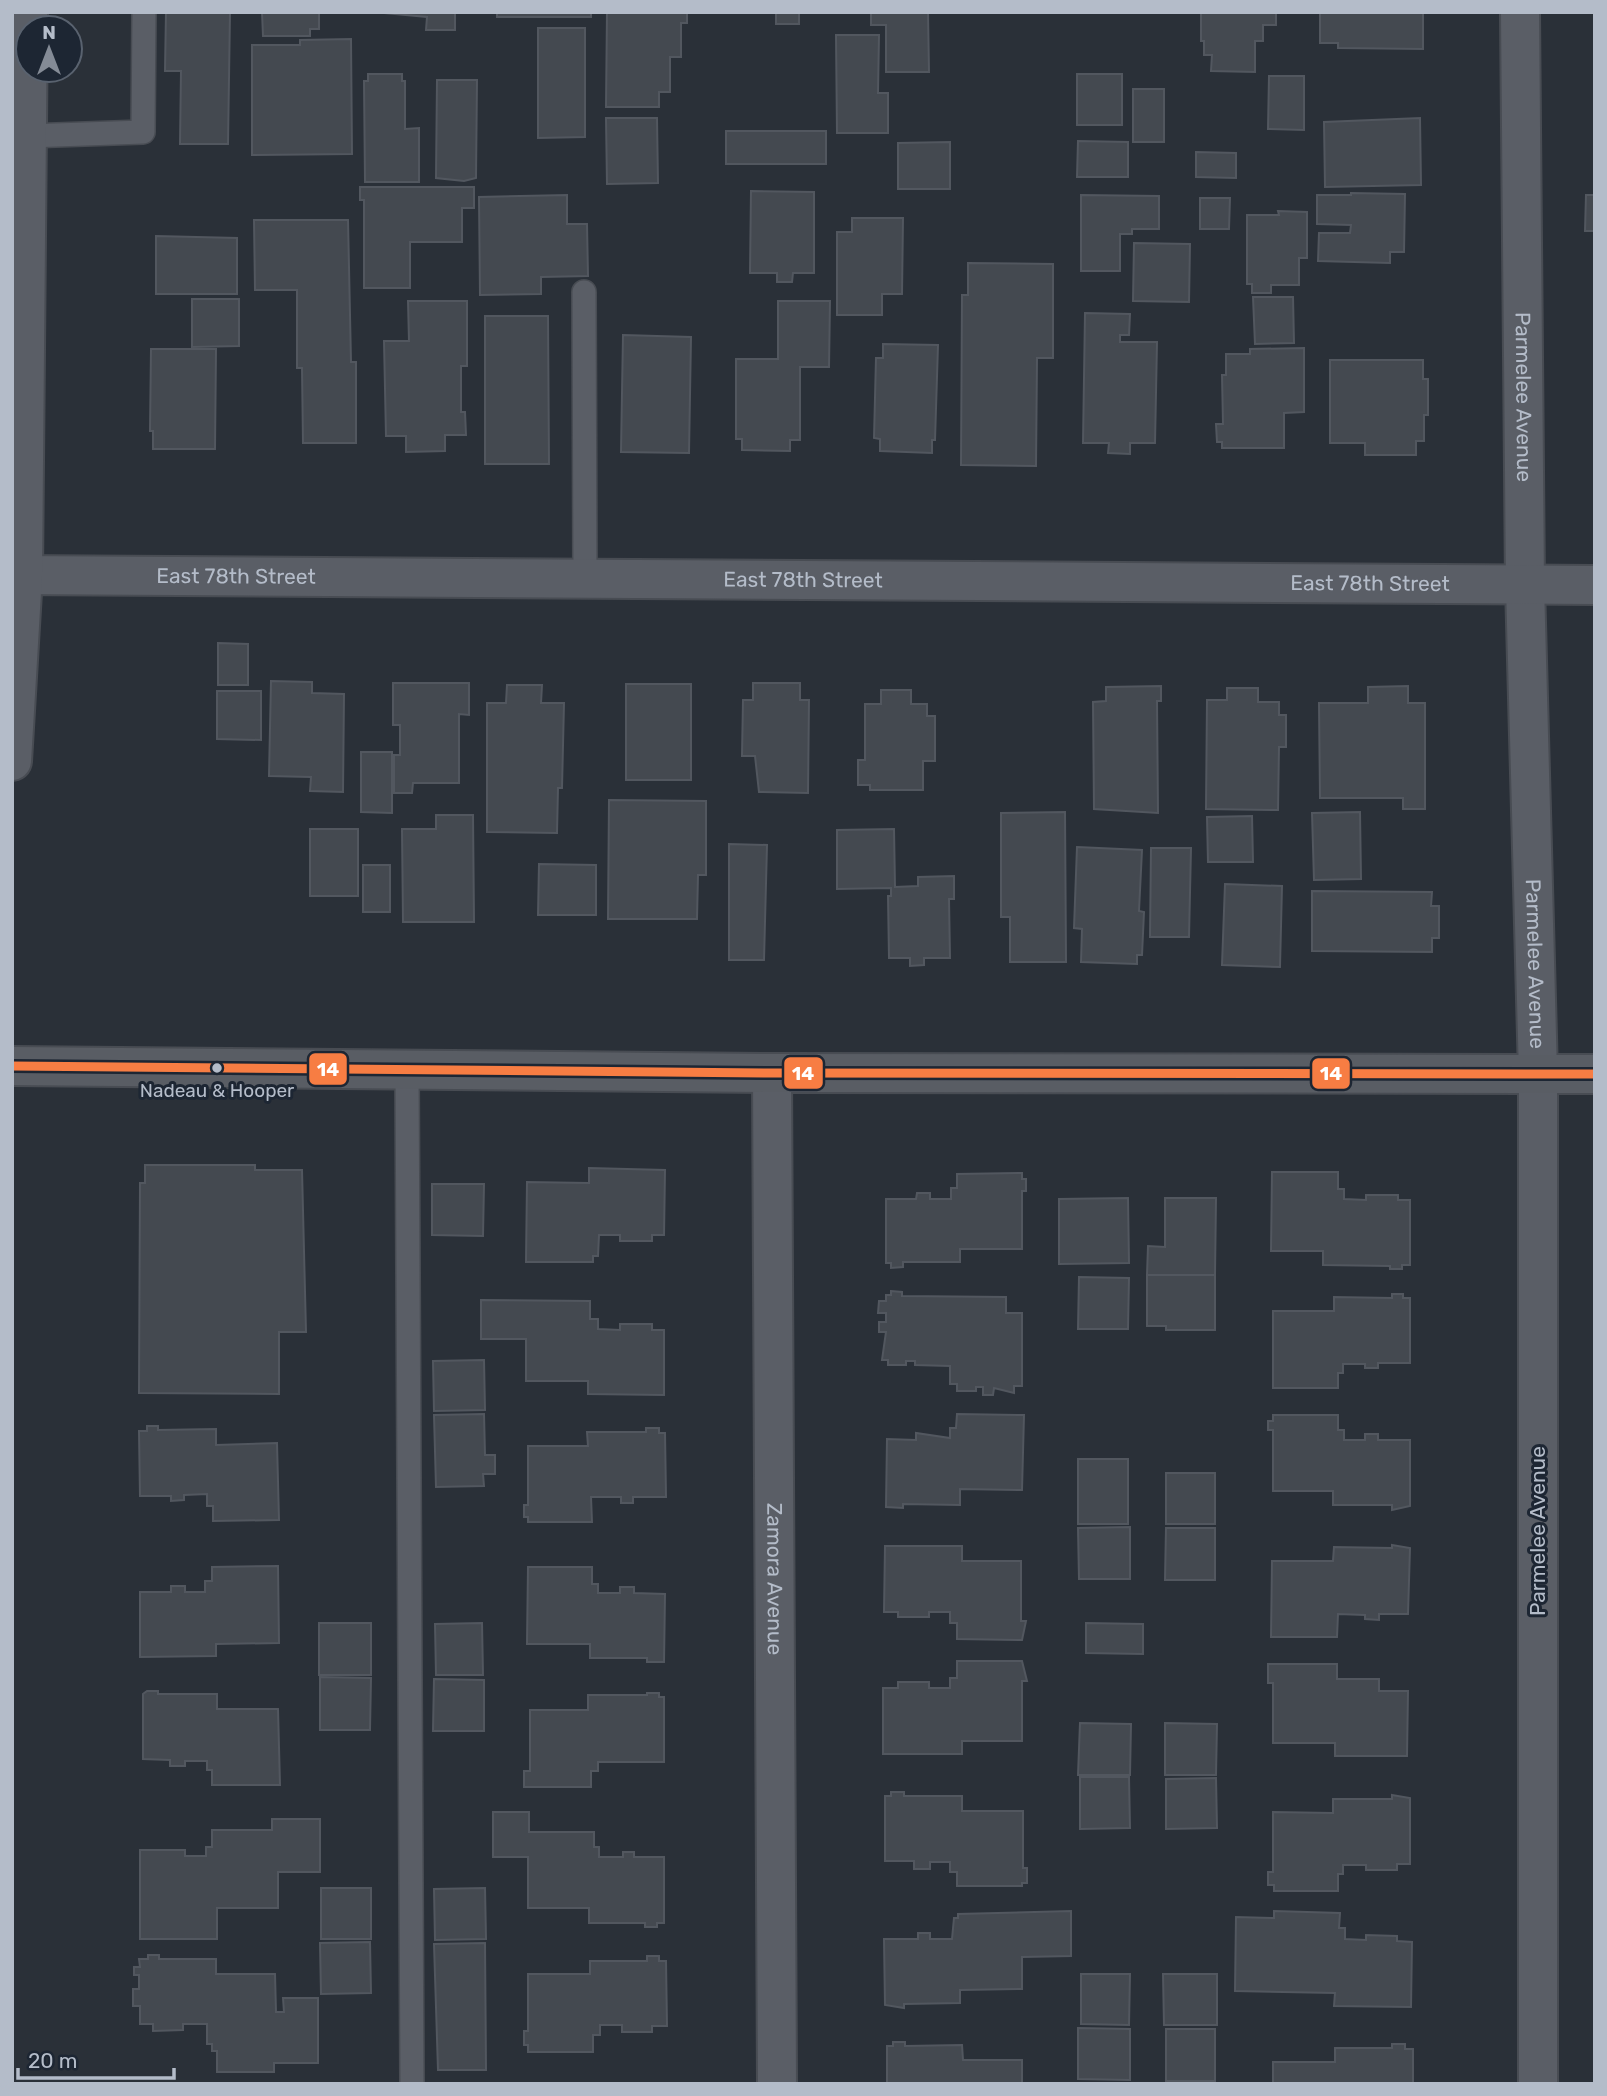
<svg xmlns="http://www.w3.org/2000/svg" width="1607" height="2096" font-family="Rubik,sans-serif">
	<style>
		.building { fill: #444950; stroke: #52575f; stroke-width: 2 }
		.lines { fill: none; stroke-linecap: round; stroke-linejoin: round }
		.service-casing { stroke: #484c53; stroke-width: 26 }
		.minor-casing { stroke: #484c53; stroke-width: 42 }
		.tertiary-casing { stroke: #484c53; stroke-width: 42 }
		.secondary-casing { stroke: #484c53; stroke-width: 42 }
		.service { stroke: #5a5e66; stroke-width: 23 }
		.minor { stroke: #5a5e66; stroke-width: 38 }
		.tertiary { stroke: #5a5e66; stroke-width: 38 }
		.secondary { stroke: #595d64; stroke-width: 38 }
		.bus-1-casing { stroke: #1d2633; stroke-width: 14 }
		.bus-1 { stroke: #f77d43; stroke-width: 9 }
		.bus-dot { fill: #b4bcc9; stroke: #1d2633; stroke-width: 2.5 }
		.labels { text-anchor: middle; stroke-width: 6; stroke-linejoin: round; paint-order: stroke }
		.bus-label { font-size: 19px; fill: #b4bcc9; stroke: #1d2633 }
		.street-label { font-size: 21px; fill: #b4bcc9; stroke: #1d2633 }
		.line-badge { stroke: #1d2633; stroke-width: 2.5 }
		.badge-label { font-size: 19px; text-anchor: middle; font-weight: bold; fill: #fff }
	</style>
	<rect width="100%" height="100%" fill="#2a3038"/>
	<path class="building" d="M166,12H230L228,144H180L181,71H165Z
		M262,12H319V29H310V36H263Z
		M455,12V30H426L427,17L384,13Z
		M497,12H591V17H497Z
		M607,12H687V23H681V57H670V92H659V107H606Z
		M776,12H799V24H776Z
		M871,12H928L929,72H886V25H871Z
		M1201,12H1276V25H1263V41H1255V72L1211,71L1212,55H1204V41H1201Z
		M1320,12H1423V49L1338,48V43H1320Z
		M538,28H585V137L538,138Z
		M836,35H879L878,93H888V133H837Z
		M351,39L352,154L252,155V45H300V40Z
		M368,74H402V81H405V129L419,128V182H365L364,81H368Z
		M1077,74H1122V125H1077Z
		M1269,76H1304V130L1268,129Z
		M437,80H477L476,178L464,181L436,178Z
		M1133,89H1164V142H1133Z
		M606,118H657L658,183L607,184Z
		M1420,118L1421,185L1325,187L1324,122Z
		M726,131H826V164H726Z
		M1078,141L1128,142V177H1077Z
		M950,142V189H898V143Z
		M1196,152L1236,153V178L1196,177Z
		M360,187H474V208H462V242H410V288H364V200H360Z
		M751,191L814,192V273H793L792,282H777V273H750Z
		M1351,193L1405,194L1404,252H1390V263L1318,261L1319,233H1350L1351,225L1317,224V195H1351Z
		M567,195V224H587L588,276L541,277V294L480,295L479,197Z
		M1081,195L1159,196V229H1132V234H1120V271H1081Z
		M1586,195H1595V231H1585Z
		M1200,198H1230L1229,229H1200Z
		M1278,211L1307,212V258H1299V285H1271V293H1252V284H1247V215H1279Z
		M852,218H903L902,294H882V315H837V232H852Z
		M254,220H348L351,362H356V443H303L302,368H297V290H255Z
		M156,236L237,238V294H156Z
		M1134,243L1190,244L1189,302L1133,301Z
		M968,263L1053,264V358H1037L1036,466L961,465L962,295H968Z
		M1253,297H1293L1294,343L1255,344Z
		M192,299H239V346L192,347Z
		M408,301H467V366H461V412H465L466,435H445V451L406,452V436H386L384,341H409Z
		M778,301H830L829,367H800V440H790V451L742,450V439H736V359H778Z
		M1085,313L1130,314L1129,335H1120V342H1157L1155,443H1130V454L1108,453L1109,443H1083Z
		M485,316H548L549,464H485Z
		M623,335L691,337L689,453L621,452Z
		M883,344L938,345L935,440H932V453L880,451V439L874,438L876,358H883Z
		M1304,348V412L1284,413V448H1222V442H1217L1216,424H1223L1222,375H1226V354H1250V349Z
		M151,349H216L215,449H153V431H150Z
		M1330,360H1423V379H1428V415H1424V441H1416V455H1365V443H1330Z
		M218,643L248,644V685H218Z
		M271,681L312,682V693L344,694L343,792L310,791L311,777L269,776Z
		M393,683H469V715L459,714V783H413L412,793H394V755H400V725H393Z
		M753,683H800V700H809L808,793L759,792L755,756H742L743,700H753Z
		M626,684H691V780H626Z
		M507,685H542L541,703H564L562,788H558L557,833L487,832V703H506Z
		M1161,686V701H1157L1158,813L1094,809L1093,702L1106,701V687Z
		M1408,686V703H1425V809H1403V798H1320L1319,703H1368V687Z
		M1227,688H1258V702H1279V715H1286V747H1279L1278,810L1206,809L1207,700H1227Z
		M881,690H911V704H927V716H935V761H923V790H870V785H858V760H865V704H881Z
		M217,691H261V740L217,739Z
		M361,752H392V813L361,812Z
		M609,800L706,801V875H698L697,919H608Z
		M1065,812L1066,962H1010V917H1001V813Z
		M1360,812L1361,879L1314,880L1312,813Z
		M436,815H473L474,922H403L402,829H436Z
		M1252,816L1253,862H1208L1207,817Z
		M310,829H358V896H310Z
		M894,829L895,887L918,886V877L954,876V899H949L950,958H924V965L910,966V958H889L888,896H891V888L837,889V830Z
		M729,844L767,845L764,960H729Z
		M1077,847L1142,850L1139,911L1144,912L1142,955H1137V964L1081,962L1082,929L1074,928Z
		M1151,848H1191L1189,937H1150Z
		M539,864L596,865V915H538Z
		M363,865H390V912H363Z
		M1225,884L1282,886L1280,967L1222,965Z
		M1312,891L1432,892L1431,906H1439V938H1432V952L1312,951Z
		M145,1165H255V1170H302L306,1332H279V1394L139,1393L140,1183H145Z
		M589,1168L665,1170L664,1235H652V1241H620V1235H599L598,1256H593V1262H526L527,1182L589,1183Z
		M1272,1172H1338V1189H1344V1199L1366,1200V1195H1398V1200H1410V1265H1402V1269H1390V1266L1323,1265V1251H1271Z
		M1022,1173V1179H1026V1191H1022V1249H960V1262H903V1267L891,1268V1263H886V1199H916L917,1193H930V1199H951V1188H957V1174Z
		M432,1184H484L483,1236L432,1235Z
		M1128,1198L1129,1263L1059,1264V1199Z
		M1165,1198H1216L1215,1275H1147L1148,1246L1165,1247Z
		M1147,1275H1215V1330H1166V1326H1147Z
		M1079,1277L1129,1278L1128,1329H1078Z
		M891,1291L902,1292V1296L1006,1297V1313H1022V1386H1014V1393L994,1388L993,1395H983V1387H976V1391H957V1384H950V1366L915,1365V1361H906V1365H888V1360H882L886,1332H879V1322H886V1313H878L879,1301H886V1295H891Z
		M1392,1294H1403V1298H1410V1363H1378V1368H1365V1364H1343V1373H1338V1388H1273V1311H1334V1297L1392,1298Z
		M481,1300L590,1301V1319H598V1329L620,1330V1324H652V1330H664V1395L588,1394V1381H526V1339H481Z
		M484,1360L485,1410L434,1411L433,1361Z
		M484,1414L485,1455H495V1474H483L484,1486L436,1487L434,1415Z
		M957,1414L1024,1415L1022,1490L960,1489V1505L903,1504V1508L886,1507L887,1439L916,1440V1433L950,1438V1428H956Z
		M1273,1415H1338V1430H1344V1440H1365V1434H1378V1440H1410V1506L1392,1510V1505H1333V1491H1273V1430H1268V1421H1273Z
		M147,1426H158V1430L216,1429V1445L277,1443L279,1520L213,1521V1506H207V1494L184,1495V1500L171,1501V1496H140L139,1431H147Z
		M646,1428H659V1433H665L666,1497H633V1503H621V1497H591L592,1522H528V1517H524V1505H528V1446H588L587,1432H646Z
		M1078,1459H1128V1524H1078Z
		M1166,1473H1215V1524H1166Z
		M1130,1527V1579H1079L1078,1528Z
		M1166,1528H1215V1580H1165Z
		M1392,1545L1410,1548L1408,1614H1379V1620L1365,1619V1615L1338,1614L1337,1637H1271L1272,1561H1333L1334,1547L1392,1548Z
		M885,1546H962V1561H1021V1621H1026L1022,1640L957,1639V1623H950V1612H929V1617H898V1612H884Z
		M278,1566L279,1643L216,1644V1656L140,1657V1592H171V1586H185V1592H205V1581H212V1567Z
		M528,1567H592V1584H598V1593H620V1587H634V1593L665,1594L664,1662H647V1658H590V1644H527Z
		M319,1623H371V1675H319Z
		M482,1623L483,1675H436L435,1624Z
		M1086,1623L1143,1624V1654L1086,1653Z
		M957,1661H1022L1027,1681H1022V1741H962V1754H883V1688H898V1682H929V1688H950V1678H957Z
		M1268,1664H1337V1679H1379V1691H1408L1407,1756H1335V1743H1273V1683H1268Z
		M320,1677L371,1678L370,1730H320Z
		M434,1679L484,1680V1731H433Z
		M147,1691H158V1694H217V1709H278L280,1785H212V1770H207V1761H185V1766H170V1760L143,1759V1694Z
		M647,1693H659V1697H664V1762H598V1771H591V1787H524V1771H530V1710H588V1695H647Z
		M1080,1723L1131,1724L1130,1775H1078Z
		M1165,1723L1217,1724L1216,1775H1165Z
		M1080,1777H1129L1130,1828L1080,1829Z
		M1216,1778L1217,1828L1166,1829V1779Z
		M891,1792H904V1796H962V1811H1023V1868H1027V1883H1022V1886H957V1872H950V1862H930V1869H914V1861H885V1796H891Z
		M1392,1795L1410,1798V1864H1397V1870H1366V1865H1343V1874H1338V1891H1274V1885H1268V1872H1273V1812L1333,1813V1799H1392Z
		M493,1812H529V1832H594V1847H599V1857H623V1852H634V1857H664V1923H657V1927H645V1923H589V1908H528V1857H493Z
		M272,1819H320V1872H278V1908H217V1939H140V1850H185V1856H206V1847H212V1830H272Z
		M321,1888H371V1939H321Z
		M485,1888L486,1939L435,1940L434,1889Z
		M1071,1911V1956L1022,1957V1989L960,1990V2003L904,2004V2008L885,2005L884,1939H918V1933H930V1939H952L954,1918H958V1914Z
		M1274,1911L1340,1913L1339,1928H1345V1939L1366,1940V1935L1397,1936V1941L1412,1942L1411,2007L1334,2006L1335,1993L1235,1991L1236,1917L1274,1918Z
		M370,1942L371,1993L321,1994L320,1943Z
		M485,1943L486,2070H438L434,1944Z
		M148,1955H159V1959H216V1974H275L276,2012H284L283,1998H318V2063H274V2072H217V2051H212V2044H207V2024H183V2030L153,2031V2024H140V2006H133V1989H139V1975H134V1967H140L139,1959H148Z
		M647,1956H659V1961H666L667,2026H652V2032H622V2025H600V2035H593V2052H528V2045H524V2031H528V1974H590V1961H647Z
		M1081,1974H1130L1129,2025L1081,2024Z
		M1163,1974H1217V2025H1164Z
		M1078,2028L1130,2029V2080L1078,2079Z
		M1166,2029H1215V2081H1166Z
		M893,2042H905V2046L962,2045L963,2060H1022V2084H887V2046H893Z
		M1392,2044H1405V2049H1413V2084H1273V2062H1335V2048H1392Z"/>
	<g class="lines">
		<defs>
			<path id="service" d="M27,136L143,132L144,12
				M584,292L585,578
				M407,1070L412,2084"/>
			<g id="minor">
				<path id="s1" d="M1520,12L1525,585L1538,1074V2084"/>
				<path id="s2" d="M12,575L1595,585"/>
				<path id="s3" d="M772,1073L777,2084"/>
			</g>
			<path id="tertiary" d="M12,761L23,575L28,12"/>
			<path id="secondary" d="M12,1066L772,1073L1595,1074"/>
		</defs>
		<use href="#service" class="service-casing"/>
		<use href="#minor" class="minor-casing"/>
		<use href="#tertiary" class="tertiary-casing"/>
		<use href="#secondary" class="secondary-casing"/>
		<use href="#service" class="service"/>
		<use href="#minor" class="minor"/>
		<use href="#tertiary" class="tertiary"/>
		<use href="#secondary" class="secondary"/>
		<defs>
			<path id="bus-1" d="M12,1066L772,1073L1595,1074"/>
		</defs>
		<use href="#bus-1" class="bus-1-casing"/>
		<use href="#bus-1" class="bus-1"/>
	</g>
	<circle class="bus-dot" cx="217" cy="1068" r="6"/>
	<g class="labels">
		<g class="bus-label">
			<text x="217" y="1097">Nadeau &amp; Hooper</text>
		</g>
		<g class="street-label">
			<text dy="7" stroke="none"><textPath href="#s1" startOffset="385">Parmelee Avenue</textPath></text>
			<text dy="7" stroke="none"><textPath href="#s2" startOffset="224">East 78th Street</textPath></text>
			<text dy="7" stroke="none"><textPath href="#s2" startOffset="791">East 78th Street</textPath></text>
			<text dy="7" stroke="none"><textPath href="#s2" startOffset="1358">East 78th Street</textPath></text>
			<text dy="7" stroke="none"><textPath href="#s1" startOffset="952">Parmelee Avenue</textPath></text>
			<text transform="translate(1538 1531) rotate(-90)" y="7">Parmelee Avenue</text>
			<text dy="7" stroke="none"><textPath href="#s3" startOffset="506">Zamora Avenue</textPath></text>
		</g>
	</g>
	<g class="line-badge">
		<rect x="308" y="1052" width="40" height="34" rx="7" fill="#f77d43"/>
		<rect x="783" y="1056" width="41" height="34" rx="7" fill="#f77d43"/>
		<rect x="1311" y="1057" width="40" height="33" rx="7" fill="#f77d43"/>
	</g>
	<g class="badge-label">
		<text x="328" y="1076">14</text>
		<text x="803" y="1080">14</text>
		<text x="1331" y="1080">14</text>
	</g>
	<rect width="1607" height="2096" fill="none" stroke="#b4bcc9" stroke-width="28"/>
	<g transform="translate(49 49)"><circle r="33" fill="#1d2633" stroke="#59626f" stroke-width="2"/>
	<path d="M0-5L12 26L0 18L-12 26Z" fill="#848b96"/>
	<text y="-10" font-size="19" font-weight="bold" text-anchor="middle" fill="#b4bcc9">N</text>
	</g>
	<path d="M18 2068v10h156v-10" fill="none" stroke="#b4bcc9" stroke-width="3.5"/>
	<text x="28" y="2068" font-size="21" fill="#b4bcc9" stroke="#1d2633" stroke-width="5" paint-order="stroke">20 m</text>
</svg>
